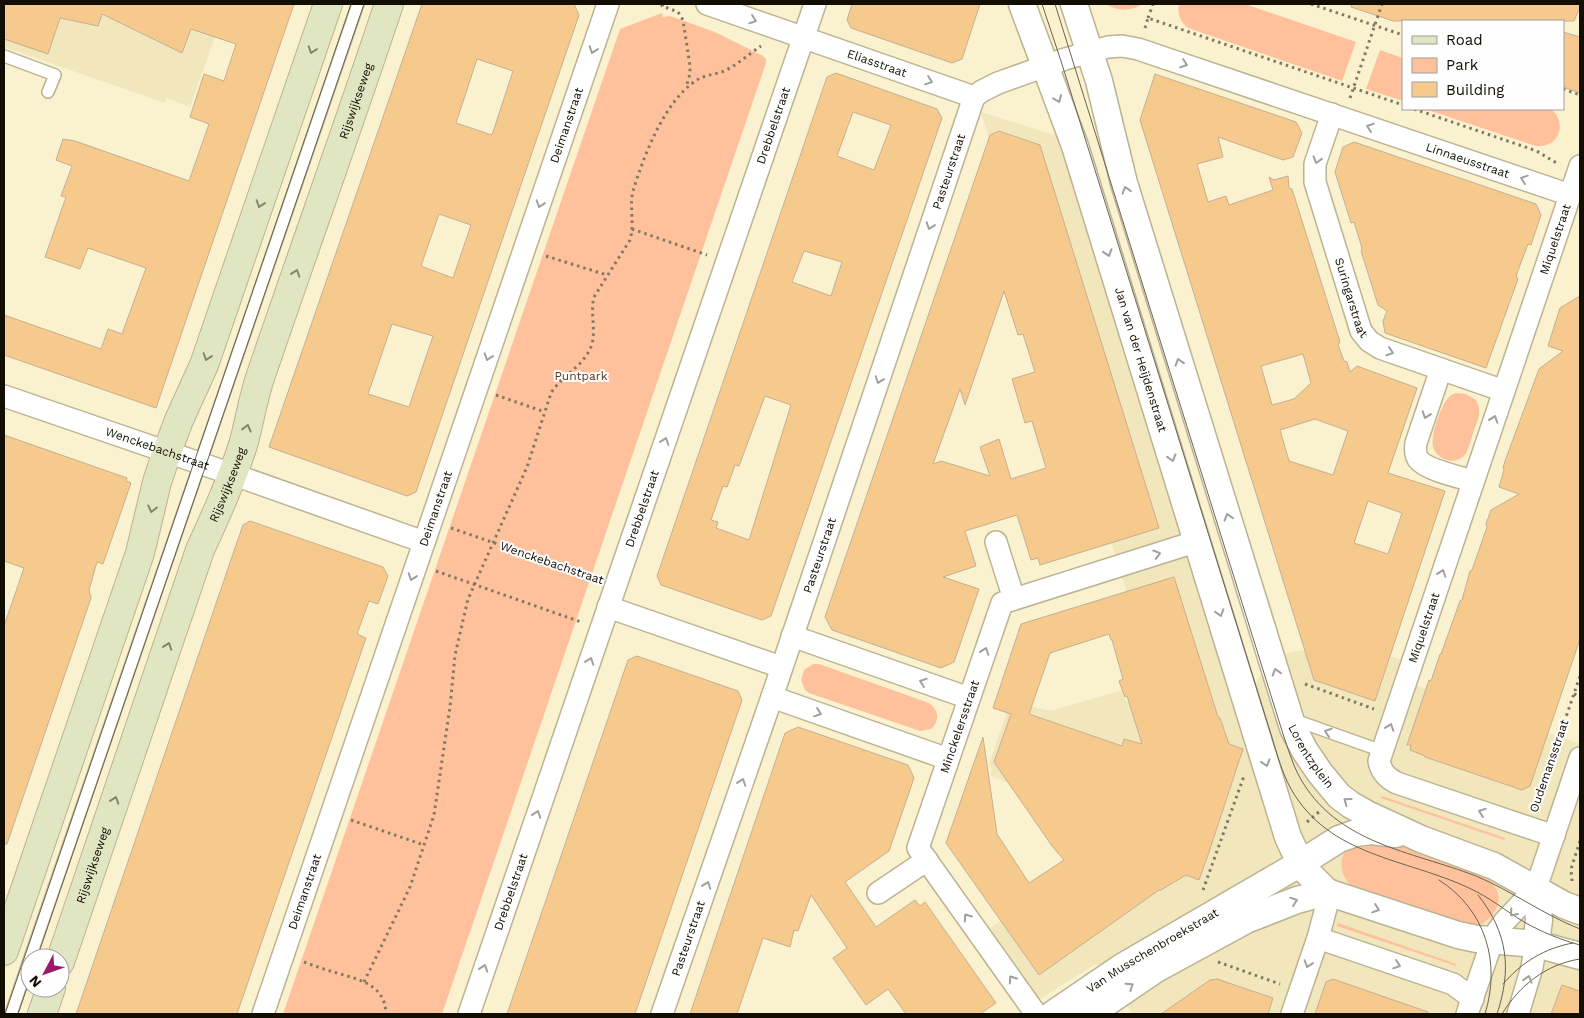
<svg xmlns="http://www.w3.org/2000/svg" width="1584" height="1018" font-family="'Work Sans',sans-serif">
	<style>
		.built { fill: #f1e6bc }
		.green { fill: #fec19c }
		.building { fill: #f6c98d; stroke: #c5af93; fill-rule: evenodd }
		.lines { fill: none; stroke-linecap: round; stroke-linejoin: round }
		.service-casing { stroke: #bbb391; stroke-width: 14 }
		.minor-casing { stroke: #bbb391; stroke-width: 24 }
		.tertiary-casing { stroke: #bbb391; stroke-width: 29 }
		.secondary-casing { stroke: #bbb391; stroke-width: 30 }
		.path { stroke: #807a64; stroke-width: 3; stroke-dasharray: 2.5 4; stroke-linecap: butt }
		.service { stroke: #fff; stroke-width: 11 }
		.minor { stroke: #fff; stroke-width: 21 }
		.tertiary { stroke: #fff; stroke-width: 26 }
		.secondary { stroke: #e1e6c2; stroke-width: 28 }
		.tram { stroke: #6a6451; stroke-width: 1 }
		.oneway { stroke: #a09f9b }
		.oneway2 { stroke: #84856c }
		.labels { text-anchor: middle; stroke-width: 4; stroke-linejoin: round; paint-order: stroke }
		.street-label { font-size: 12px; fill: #120e04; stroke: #fefefe }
		.park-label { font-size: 12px; fill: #5e3417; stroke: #fefefe }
	</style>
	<rect width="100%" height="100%" fill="#faf1ce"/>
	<path class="built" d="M4,4H227L190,107L166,98L165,103L4,47Z
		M981,112L1064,138L1243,702L1273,656L1346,642L1409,662L1406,682L1580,744V1014H1133L1096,964L1038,1000L988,930L1072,867L1020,789L990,775L992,770L989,764L1006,714L1013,710L1029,706L1051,711L1122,690L1125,700L1129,702L1142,745L1171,739Z"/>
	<path class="green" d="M1106,4H1142C1131,12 1117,11 1106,4Z
		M1179,4H1245L1356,42L1342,81L1188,28C1180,21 1177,14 1179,4Z
		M662,13L663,17L670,16L715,32L763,56L766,59V63L442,1014H283L620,29Z
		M1380,50L1403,58V101L1366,89Z
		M1425,109H1551C1568,123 1559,148 1536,146Z
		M1456,393L1466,394L1476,400C1483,411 1477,422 1473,433C1471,440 1469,449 1465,455C1455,466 1437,460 1433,447C1430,438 1441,404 1449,397C1452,394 1453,394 1456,393Z
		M813,664H819L929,703C939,710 940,721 931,729L920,731L809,693L805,690L801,680L804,670Z
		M1382,796L1505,838L1504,840L1381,798Z
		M1386,839L1471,868L1487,877L1496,888L1499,897L1497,907L1492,916L1482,924L1476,926L1440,919L1352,887C1341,876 1338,863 1346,849Z
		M1338,923L1456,964V966L1337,926Z"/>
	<path class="building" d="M4,4H294L156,408L4,355V315L101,349L108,329L122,334L146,268L88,248L80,269L45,257L66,197L61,196L72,166L56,160L63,139L75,141L189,181L209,124L190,117L204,74L224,81L236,44L191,29L182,53L102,14L98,26L60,18L48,54L4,39Z
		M422,4H574L579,15L416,492L407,496L269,447ZM477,59L513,71L492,135L456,123ZM439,214L471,225L453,278L421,266ZM392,324L433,336L409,407L368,394Z
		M852,4H980L962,59L952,63L851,28L847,20Z
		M1351,4H1580V7L1574,21H1393L1351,7Z
		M1563,32L1580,37V93L1563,87Z
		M836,73L937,109L942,118L771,616L762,620L661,585L657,576L827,77ZM853,112L891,125L874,170L837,156ZM804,251L842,262L831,296L792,282ZM765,396L791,405L749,540L716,528L718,522L711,520L723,486L727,487L735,465L739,466Z
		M1155,74L1296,122L1302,133L1293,157L1283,160L1218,137L1223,157L1197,164L1208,202L1226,196L1229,205L1273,190L1269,177L1274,180L1288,176L1289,188L1292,189L1340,342L1338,345L1344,361L1347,362L1350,372L1357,366L1417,388L1388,473L1445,491L1375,701L1314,680L1140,120ZM1303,354L1311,383L1294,399L1272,405L1261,366ZM1315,419L1348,431L1333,475L1289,461L1280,430ZM1368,501L1402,513L1388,554L1354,543Z
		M999,131L1040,145L1159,528L1040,565L1038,558L1031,560L1017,515L965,531L976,566L943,577L979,589L954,662L941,668L832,630L825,617L990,135ZM1004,291L1018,335L1023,334L1035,372L1012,379L1025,423L1032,421L1046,468L1011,479L999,439L980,447L990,476L941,461L933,464L960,389L965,405Z
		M1354,142L1536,204L1541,215L1531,245L1528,244L1516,276L1518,279L1486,368L1385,333L1383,321L1387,311L1378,305L1361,251L1362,248L1354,222L1351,223L1335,172L1343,147Z
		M1580,296V639L1530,786L1522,790L1425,757V756L1410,750L1411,745H1407L1429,680L1431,681L1440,654H1441L1460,601L1462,600L1470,571L1472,570L1487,527L1486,524L1491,510L1519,494L1499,487L1504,470L1503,468L1505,461L1539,369L1563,351L1548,346L1560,308Z
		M4,435L127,478L126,481L131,483L103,564L97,562L89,590L91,598L7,844H4V626L24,568L4,561Z
		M250,521L383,567L388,576L378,604L369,601L357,634L366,638L237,1014H76L235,548L243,525Z
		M1174,577L1218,717L1220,718L1229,744L1243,749L1209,852L1199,880L1186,875L1161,890H1159L1039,975L946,843L983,737L997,834L1029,883L1064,860L1052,846L994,762L1011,714L993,708L1021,624ZM1109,634L1111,640H1112L1123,679L1119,681L1125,697L1127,696L1142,744L1124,739L1122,746L1029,714L1050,653Z
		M637,656L738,691L742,700L635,1014H507L628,660Z
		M798,727L908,765L914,778L889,851L845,882L876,927L915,900L920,906L925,902L996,1003L980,1014H906L888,989L866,1005L833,958L847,948L811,895L798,931L794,930L790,947L763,938L737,1014H690L785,733Z
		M1217,979L1273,998L1268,1014H1161L1210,980Z
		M1333,979L1428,1012V1014H1315L1326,982Z
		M1562,985L1580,991V1014H1551Z"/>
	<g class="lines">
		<defs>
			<path id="service" d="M4,56L55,75L48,92
				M1292,719L1382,751
				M30,958L358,4
				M11,1014L30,958"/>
			<g id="minor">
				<path id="s1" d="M707,4L974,97"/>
				<path id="s2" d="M974,97L982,91L998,83L1065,59L1108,47L1122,46L1138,49L1570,195"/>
				<path id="s3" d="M1332,114L1315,164V182L1361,331L1369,341L1380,348L1504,391"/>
				<path d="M1441,369L1416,443C1415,449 1415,454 1418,459C1426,470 1460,477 1473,481"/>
				<path id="s4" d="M4,396L246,479L424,542"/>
				<path d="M996,542L1014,599"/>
				<path d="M608,607L781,667"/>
				<path d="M792,636L969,698"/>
				<path d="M772,697L948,759"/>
				<path id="s5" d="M1554,836L1397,783C1387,778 1381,772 1379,761L1580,166"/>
				<path d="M878,893L927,860"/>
				<path d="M1318,938L1453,984L1473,999"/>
				<path id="s6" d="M263,1014L608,4"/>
				<path id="s7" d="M469,1014L815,4"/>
				<path id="s8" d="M662,1014L772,697L974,97"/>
				<path id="s9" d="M1036,1014L918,848L1002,603L1198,541"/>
				<path d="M1292,1014L1318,938L1330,893"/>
				<path d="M1467,1014L1494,936L1504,922L1536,888L1580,758"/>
				<path d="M1518,1014L1532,967L1536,944"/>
			</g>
			<g id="tertiary">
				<path id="s10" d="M1022,4L1075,146L1288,837L1294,850L1306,871L1327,892L1458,935L1477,939L1536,944L1580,956"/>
				<path id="s11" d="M1074,4L1099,81L1124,183L1293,728L1305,751L1320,773L1339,796L1351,805L1369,815L1421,839L1494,866L1564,905L1580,911"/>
				<path d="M1536,888L1539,920L1536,944"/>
				<path id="s12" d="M1053,1014L1122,967L1301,863L1339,839L1356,833L1371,831L1396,834"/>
				<path d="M1090,1014L1156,969L1246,920L1297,900L1323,893H1330"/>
			</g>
			<g id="secondary">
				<path d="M4,951L140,553L157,482L167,452L179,420L204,365L328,4"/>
				<path id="s13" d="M60,962L200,550C216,515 231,482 243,445C250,421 253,396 262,372C304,249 348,127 389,4"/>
				<path d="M42,1014L51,988"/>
			</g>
		</defs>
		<use href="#service" class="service-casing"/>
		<use href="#minor" class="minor-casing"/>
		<use href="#tertiary" class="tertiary-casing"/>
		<use href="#secondary" class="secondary-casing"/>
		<path class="path" d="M663,4L662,6L678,12L683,20L690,66V74L686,87
			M1311,4L1403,35
			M1148,18L1153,4
			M1145,28L1148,18L1403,105
			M1563,89L1580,95
			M1350,98L1382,4
			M1414,109L1534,150C1543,154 1550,160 1559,164
			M632,229L707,255
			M546,256L607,275
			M496,395L545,412
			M451,528L596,578
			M436,571L581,622
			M1305,684L1374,709
			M1574,694L1580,696
			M1535,808L1580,676
			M351,820L424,845
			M1307,822L1320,811
			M1572,881L1571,869L1580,841
			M1203,890L1244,776
			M304,962C315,966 326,970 337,973C361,980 385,985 386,1014
			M1218,962L1280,984
			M364,982L410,887L434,815L450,707L455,655L468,599L527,467L551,393C562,375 585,366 592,344C596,329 590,313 594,297L630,240C635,223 629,207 633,191C644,155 665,100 697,80C706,74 717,75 726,70C738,64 749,54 761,46"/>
		<use href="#service" class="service"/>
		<use href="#minor" class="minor"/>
		<use href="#tertiary" class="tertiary"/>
		<use href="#secondary" class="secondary"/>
		<path class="tram" d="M1042,4L1061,61L1268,725C1275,746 1280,769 1291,789C1330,857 1405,858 1469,888C1489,897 1506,911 1524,922C1542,932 1561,940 1580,945
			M1055,4L1283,734C1288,748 1292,763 1299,776C1336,844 1411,851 1476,876C1512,891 1544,915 1580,929
			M1439,880C1486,910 1501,963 1485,1014
			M1478,895C1508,933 1512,969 1497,1014
			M37,958L364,4
			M1503,984C1522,962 1545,948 1573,943
			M5,1014L351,4
			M18,1014L30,979
			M1502,1014C1519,986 1546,964 1580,959"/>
	</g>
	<defs><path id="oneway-chevron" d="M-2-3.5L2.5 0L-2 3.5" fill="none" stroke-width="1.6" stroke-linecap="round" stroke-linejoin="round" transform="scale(1.25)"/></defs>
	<g class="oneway">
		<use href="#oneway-chevron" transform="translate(753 20) rotate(19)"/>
		<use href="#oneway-chevron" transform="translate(593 50) rotate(109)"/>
		<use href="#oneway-chevron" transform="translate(1184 64) rotate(19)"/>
		<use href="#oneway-chevron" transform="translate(929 81) rotate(19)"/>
		<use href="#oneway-chevron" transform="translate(1058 99) rotate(67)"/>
		<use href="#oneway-chevron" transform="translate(1370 127) rotate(-161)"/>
		<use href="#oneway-chevron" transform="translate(1317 160) rotate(107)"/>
		<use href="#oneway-chevron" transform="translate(1524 179) rotate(-161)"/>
		<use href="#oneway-chevron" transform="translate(1126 190) rotate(-107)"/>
		<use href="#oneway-chevron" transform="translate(540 204) rotate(109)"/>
		<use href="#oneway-chevron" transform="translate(930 226) rotate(109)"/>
		<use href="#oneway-chevron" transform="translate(1108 253) rotate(73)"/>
		<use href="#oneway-chevron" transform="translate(1390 352) rotate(19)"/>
		<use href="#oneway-chevron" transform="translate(488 357) rotate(109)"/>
		<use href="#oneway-chevron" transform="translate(1179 362) rotate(-107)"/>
		<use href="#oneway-chevron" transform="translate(879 380) rotate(109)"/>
		<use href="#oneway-chevron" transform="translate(1426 415) rotate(109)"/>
		<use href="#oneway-chevron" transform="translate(1494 419) rotate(-71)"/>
		<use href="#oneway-chevron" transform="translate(665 441) rotate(-71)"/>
		<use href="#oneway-chevron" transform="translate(1172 458) rotate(73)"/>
		<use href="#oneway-chevron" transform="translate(1228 517) rotate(-107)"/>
		<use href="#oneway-chevron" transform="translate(1157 554) rotate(-17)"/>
		<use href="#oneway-chevron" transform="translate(1442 573) rotate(-71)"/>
		<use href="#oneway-chevron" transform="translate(412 577) rotate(109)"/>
		<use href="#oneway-chevron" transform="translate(1220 613) rotate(73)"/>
		<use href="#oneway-chevron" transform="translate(985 651) rotate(-71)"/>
		<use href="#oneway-chevron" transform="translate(590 661) rotate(-71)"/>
		<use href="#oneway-chevron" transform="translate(1276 672) rotate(-107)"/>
		<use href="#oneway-chevron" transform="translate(923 682) rotate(-161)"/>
		<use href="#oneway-chevron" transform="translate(818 713) rotate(19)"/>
		<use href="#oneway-chevron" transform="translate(1390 727) rotate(-71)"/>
		<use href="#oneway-chevron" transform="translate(1328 732) rotate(-161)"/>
		<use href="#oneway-chevron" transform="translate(1266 763) rotate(73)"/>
		<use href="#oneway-chevron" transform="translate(742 782) rotate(-71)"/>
		<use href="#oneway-chevron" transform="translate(1347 801) rotate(-144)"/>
		<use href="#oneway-chevron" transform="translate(1482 812) rotate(-161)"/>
		<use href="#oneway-chevron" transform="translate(537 814) rotate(-71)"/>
		<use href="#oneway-chevron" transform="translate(707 885) rotate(-71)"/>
		<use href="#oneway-chevron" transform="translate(1294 901) rotate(-19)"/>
		<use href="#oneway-chevron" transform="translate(1376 909) rotate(19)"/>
		<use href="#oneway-chevron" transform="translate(1513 913) rotate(131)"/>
		<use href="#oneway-chevron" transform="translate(967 917) rotate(-125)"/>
		<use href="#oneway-chevron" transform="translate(1308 964) rotate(109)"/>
		<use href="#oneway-chevron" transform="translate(1397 965) rotate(19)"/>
		<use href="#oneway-chevron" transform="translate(484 968) rotate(-71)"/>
		<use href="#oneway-chevron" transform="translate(1012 979) rotate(-125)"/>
		<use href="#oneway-chevron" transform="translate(1528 979) rotate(-74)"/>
		<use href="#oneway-chevron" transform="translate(1130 986) rotate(-34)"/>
	</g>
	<g class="oneway2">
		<use href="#oneway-chevron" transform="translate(312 50) rotate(109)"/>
		<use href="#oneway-chevron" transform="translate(260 204) rotate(109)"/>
		<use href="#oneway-chevron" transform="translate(296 273) rotate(-71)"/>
		<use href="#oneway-chevron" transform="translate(207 357) rotate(109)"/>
		<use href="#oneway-chevron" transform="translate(247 428) rotate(-76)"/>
		<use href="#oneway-chevron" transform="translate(152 509) rotate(104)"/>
		<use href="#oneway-chevron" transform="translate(168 646) rotate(-71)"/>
		<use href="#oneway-chevron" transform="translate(115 800) rotate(-71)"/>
	</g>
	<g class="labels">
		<g class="street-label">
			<text dy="4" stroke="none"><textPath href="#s1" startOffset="180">Eliasstraat</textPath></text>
			<text dy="4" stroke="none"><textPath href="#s13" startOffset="911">Rijswijkseweg</textPath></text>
			<text dy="4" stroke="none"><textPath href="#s6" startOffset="939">Deimanstraat</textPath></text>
			<text dy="4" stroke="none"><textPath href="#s7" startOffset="939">Drebbelstraat</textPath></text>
			<text dy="4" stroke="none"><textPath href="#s2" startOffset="522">Linnaeusstraat</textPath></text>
			<text dy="4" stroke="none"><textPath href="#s8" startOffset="890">Pasteurstraat</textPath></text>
			<text dy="4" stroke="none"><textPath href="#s5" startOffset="746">Miquelstraat</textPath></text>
			<text dy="4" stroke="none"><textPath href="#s3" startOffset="192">Suringarstraat</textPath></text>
			<text dy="4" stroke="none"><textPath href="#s10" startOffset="375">Jan van der Heijdenstraat</textPath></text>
			<text dy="4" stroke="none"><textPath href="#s4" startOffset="162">Wenckebachstraat</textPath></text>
			<text dy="4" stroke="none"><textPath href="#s13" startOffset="506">Rijswijkseweg</textPath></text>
			<text dy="4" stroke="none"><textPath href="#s6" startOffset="534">Deimanstraat</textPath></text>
			<text dy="4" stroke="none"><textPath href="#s7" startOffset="534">Drebbelstraat</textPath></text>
			<text dy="4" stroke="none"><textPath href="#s8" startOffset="485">Pasteurstraat</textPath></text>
			<text transform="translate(552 563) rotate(19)" y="4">Wenckebachstraat</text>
			<text dy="4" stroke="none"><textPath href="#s5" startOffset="336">Miquelstraat</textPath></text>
			<text dy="4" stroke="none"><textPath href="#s9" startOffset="332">Minckelersstraat</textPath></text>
			<text dy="4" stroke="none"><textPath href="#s11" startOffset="790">Lorentzplein</textPath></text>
			<text transform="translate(1549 766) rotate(-71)" y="4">Oudemansstraat</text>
			<text dy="4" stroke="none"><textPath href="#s13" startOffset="102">Rijswijkseweg</textPath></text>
			<text dy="4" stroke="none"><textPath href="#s6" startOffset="129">Deimanstraat</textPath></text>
			<text dy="4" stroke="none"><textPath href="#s7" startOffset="129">Drebbelstraat</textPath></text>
			<text dy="4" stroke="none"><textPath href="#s8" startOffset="80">Pasteurstraat</textPath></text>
			<text dy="4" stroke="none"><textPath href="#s12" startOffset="118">Van Musschenbroekstraat</textPath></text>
		</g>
		<g class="park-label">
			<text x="581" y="380">Puntpark</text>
		</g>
	</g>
	<rect width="1584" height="1018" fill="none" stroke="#120e04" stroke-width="10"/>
	<rect x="1402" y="20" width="162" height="90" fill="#fefefe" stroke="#a09e9a"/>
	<rect x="1412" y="36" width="25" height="8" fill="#e1e6c2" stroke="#a09e9a"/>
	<text x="1446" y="45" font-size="15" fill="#120e04">Road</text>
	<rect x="1412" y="58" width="25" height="15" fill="#fec19c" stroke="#a09e9a"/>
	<text x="1446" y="70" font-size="15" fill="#120e04">Park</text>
	<rect x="1412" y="82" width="25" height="15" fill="#f6c98d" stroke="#a09e9a"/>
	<text x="1446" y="95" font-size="15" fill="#120e04">Building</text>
	<g transform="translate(45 973) rotate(229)"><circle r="24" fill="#fefefe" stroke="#a09e9a"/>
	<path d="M0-4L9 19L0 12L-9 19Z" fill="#9c186a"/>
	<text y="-8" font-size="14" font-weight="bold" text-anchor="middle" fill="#120e04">N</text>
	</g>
</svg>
